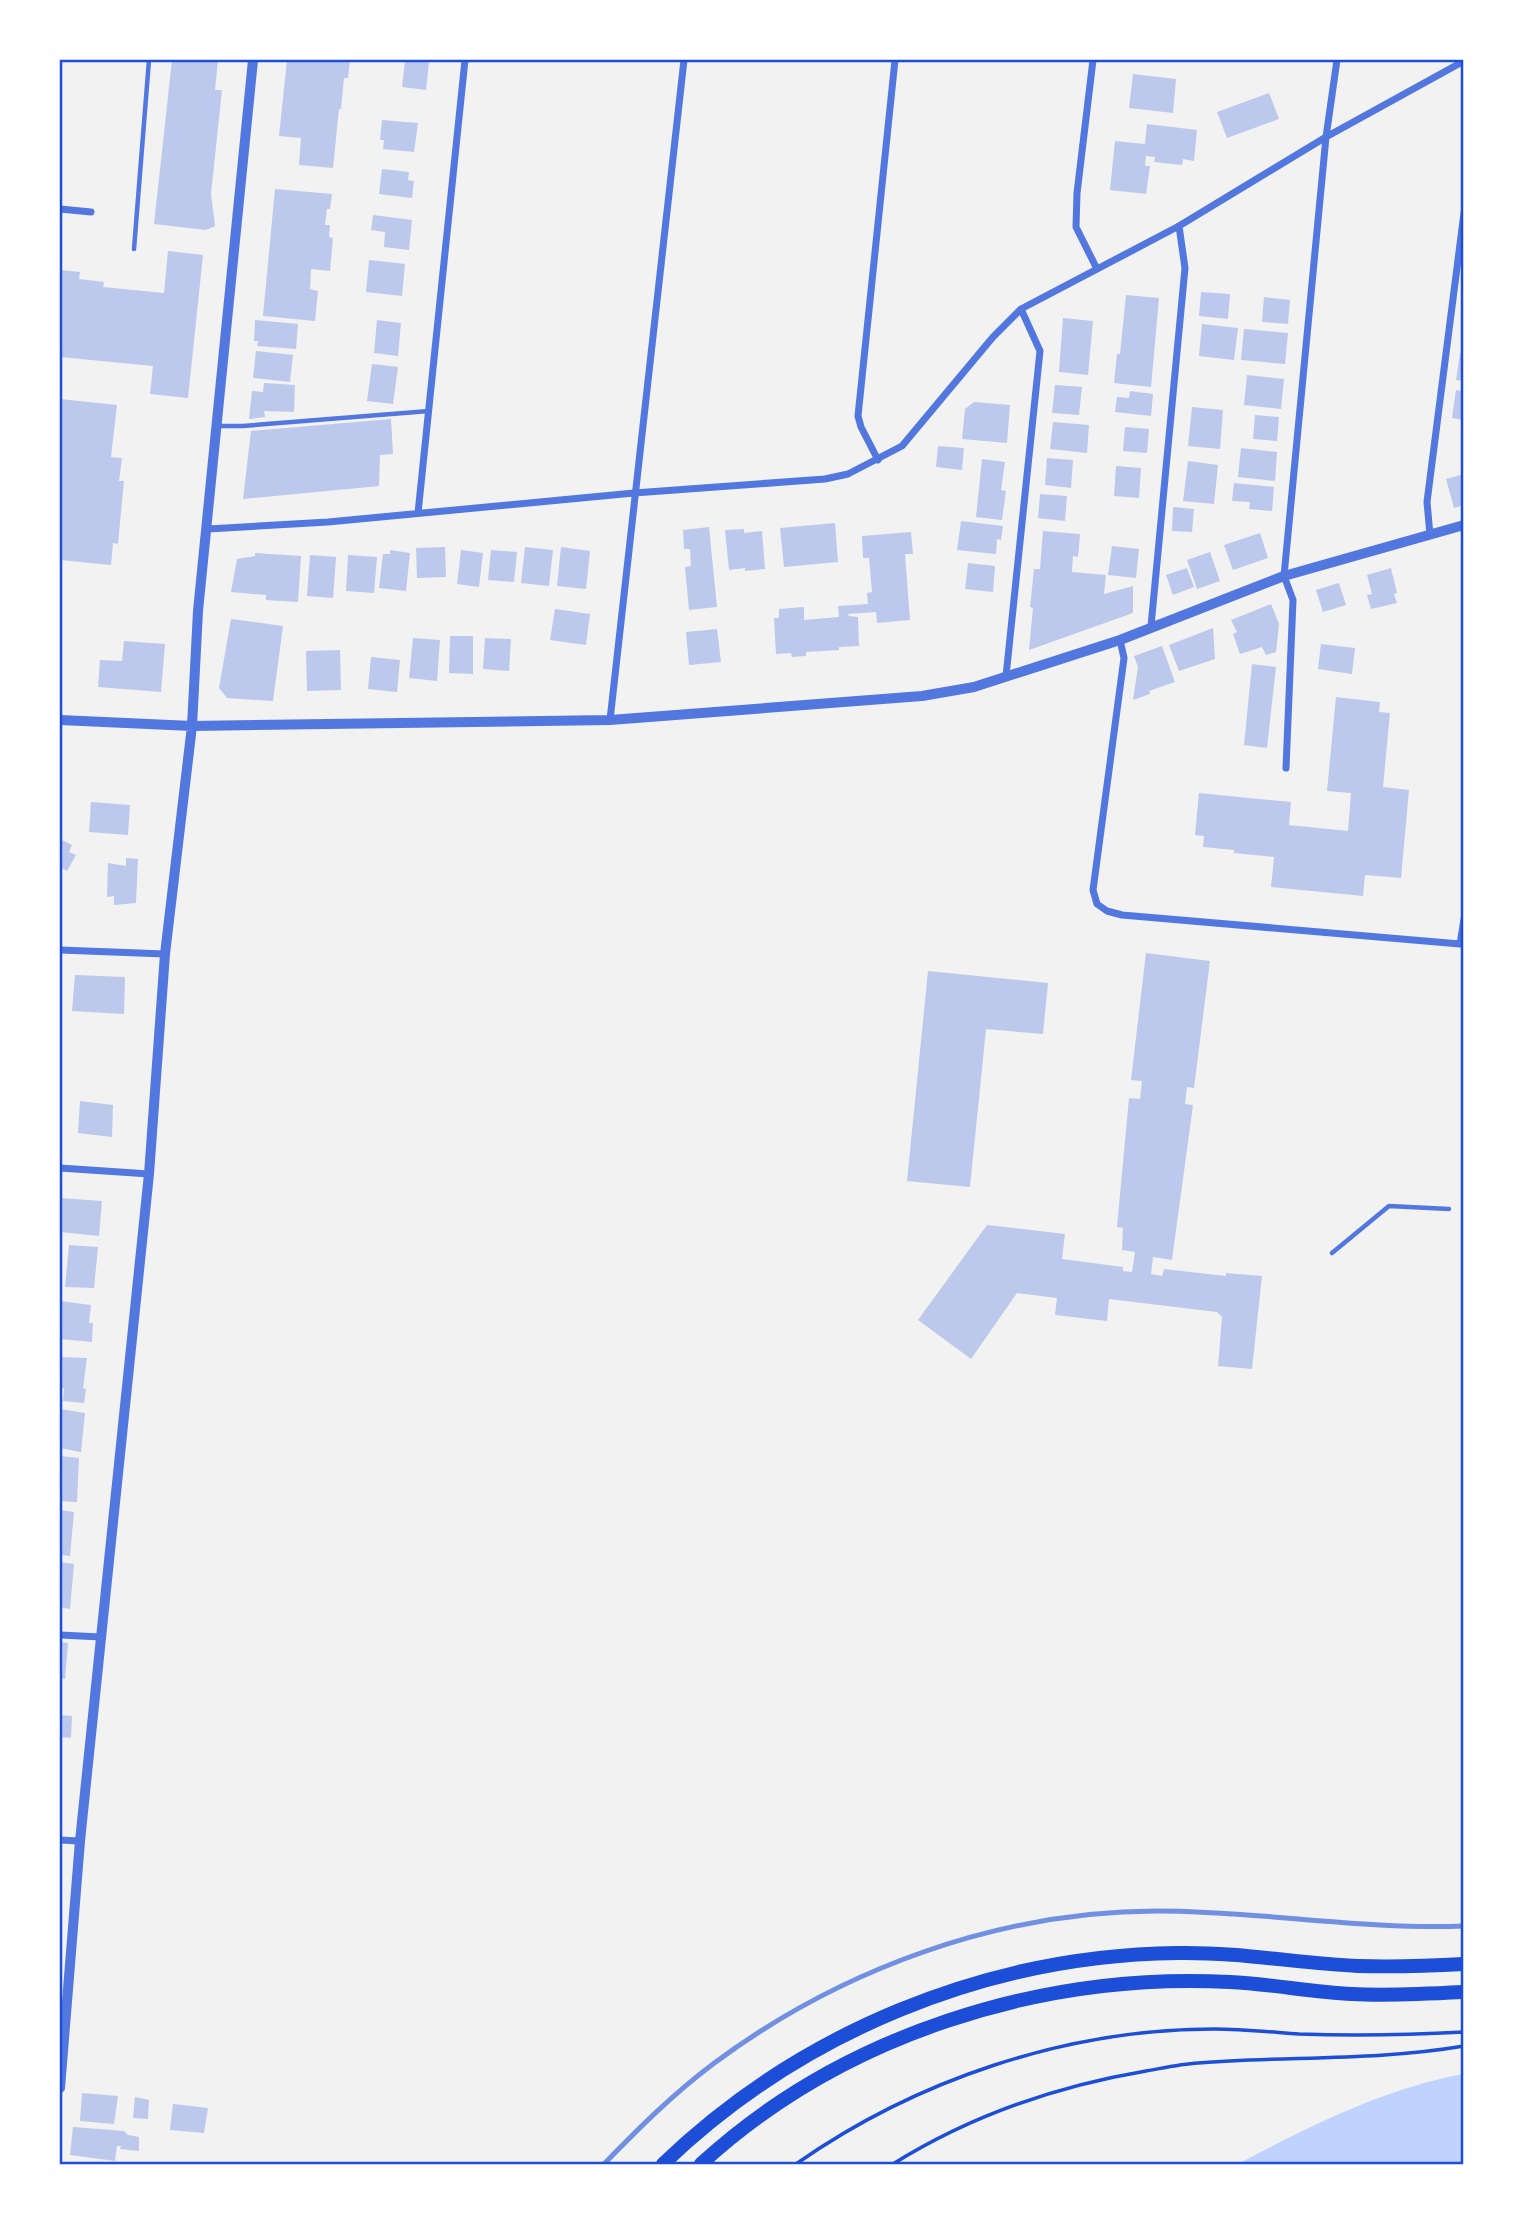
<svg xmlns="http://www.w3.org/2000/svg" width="1523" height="2224" font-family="'DM Sans',sans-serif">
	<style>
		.water { fill: #bfd3fe }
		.building { fill: #bdc9ec }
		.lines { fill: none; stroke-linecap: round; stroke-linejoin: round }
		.path { stroke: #1d4ed8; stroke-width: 3.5 }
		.service { stroke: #5277de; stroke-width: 4.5 }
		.minor { stroke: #5277de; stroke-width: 7 }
		.tertiary { stroke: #5277de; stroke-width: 10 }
		.primary { stroke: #1d4ed8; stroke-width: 14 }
		.rail { stroke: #7290e2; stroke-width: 5 }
		.neatline { fill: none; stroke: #1d4ed8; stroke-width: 2.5 }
	</style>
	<rect width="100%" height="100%" fill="#f2f2f2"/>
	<path class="water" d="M1463,2074V2164H1238C1310,2126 1383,2089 1463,2074Z"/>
	<path class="building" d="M172,60H218L215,90H222L211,194L215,226L206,230L154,224Z
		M287,60H350L348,78H344L341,109H339L333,168L299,165L301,138L279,136Z
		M405,60L429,62L426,90L402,87Z
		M1133,74L1176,79L1173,113L1129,108Z
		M1269,93L1279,119L1227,138L1217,112Z
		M382,120L418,123L414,152L383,149L384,140H380Z
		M1147,124L1197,130L1194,161L1183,159L1182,165L1154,162L1155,157L1146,156L1145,166H1150L1146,194L1110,190L1115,141L1145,144Z
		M382,169L409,172L408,180L414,181L412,198L379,194Z
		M275,189L332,194L330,209H327L325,225H330L329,237L333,238L330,271L311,269L310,289L318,291L315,321L263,316Z
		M373,215L412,220L409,250L384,247L385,232L371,230Z
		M168,251L203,255L188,398L150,394L153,366L60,357V270L80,272L79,279L104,282L103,287L164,293Z
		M369,260L405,264L402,296L366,292Z
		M1201,292L1230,294L1228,319L1199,316Z
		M1126,295L1159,298L1151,387L1114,383L1117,354H1120Z
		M1264,297L1290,300L1288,324L1262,322Z
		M1063,318L1093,321L1088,375L1059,372Z
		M255,320L298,324L296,349L257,346L258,341H254Z
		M377,320L401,323L398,356L374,353Z
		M1202,324L1238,328L1234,360L1199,356Z
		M1244,329L1288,333L1285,364L1241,360Z
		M256,351L293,355L290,382L253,378Z
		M1460,353H1464V381L1456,380Z
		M372,364L398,367L393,404L367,401Z
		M1247,375L1284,379L1281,409L1244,405Z
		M264,383L295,385L294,412L264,411L265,417L249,419L252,391L263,392Z
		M1055,385L1082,387L1079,415L1052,413Z
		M1456,390L1464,391V420L1452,418Z
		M1130,391L1153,394L1151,416L1115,412L1117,397L1129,398Z
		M60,399L117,405L111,457L122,458L119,481H124L118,544L113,543L111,565L60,560Z
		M974,402L1010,405L1007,443L962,439L965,409Z
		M1192,407L1223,410L1220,449L1188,446Z
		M1255,415L1279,417L1277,441L1253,439Z
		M391,419L393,454L380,455L379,486L243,499L251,431Z
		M1053,422L1089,425L1087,453L1050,449Z
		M1125,427L1149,429L1147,453L1123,451Z
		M938,446L964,448L962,470L936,467Z
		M1241,448L1277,452L1275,481L1238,477Z
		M1047,458L1073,460L1071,488L1045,485Z
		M982,459L1005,462L1001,490L1006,491L1002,520L976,517Z
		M1188,461L1218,465L1214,504L1183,501Z
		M1116,466L1141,468L1139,498L1114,496Z
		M1464,474V505L1454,508L1446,479Z
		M1234,483L1274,487L1272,511L1249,509L1250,502L1232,501Z
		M1040,494L1067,496L1065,521L1038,518Z
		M1173,507L1194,509L1192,532L1172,531Z
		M961,521L1003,526L1001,540L997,539L996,554L957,550Z
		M835,523L838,562L784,567L780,528Z
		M709,527L717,607L689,610L685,567L691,566L690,549H684L683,530Z
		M744,529V533L762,531L765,569L745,571V568L729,570L725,530Z
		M1043,531L1080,534L1078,557L1073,556L1072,572L1106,575L1104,594L1133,586V613L1029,650L1033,608L1030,607L1034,569H1040Z
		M911,532L913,554H905L910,620L877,623L876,612L848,614L849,616L858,617L859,646L839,647V650L806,652V656L792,657L791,653L776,654L774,618H779V609L804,607V620L839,617L838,606L868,604L867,593L872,592L869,558H863L862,536Z
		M1260,533L1268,558L1233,570L1224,545Z
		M1112,546L1139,549L1136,578L1108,575Z
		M445,547L446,577L417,578L416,548Z
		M525,547L553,550L549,586L521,583Z
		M561,547L590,551L586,589L557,586Z
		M390,550L410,553L406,591L379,588L383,554H390Z
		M461,550L483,553L479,587L457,584Z
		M491,550L517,552L514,582L488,580Z
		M1210,552L1220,581L1197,589L1187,560Z
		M255,553L301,556L298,602L266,600V595L231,592L237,559L255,556Z
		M310,555L336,557L333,598L307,596Z
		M348,555L377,557L374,593L346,591Z
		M968,563L995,566L993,592L965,589Z
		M1187,568L1194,587L1173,595L1166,575Z
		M1391,568L1397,593L1394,594L1397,603L1371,609L1367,595L1372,594L1367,575Z
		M1339,583L1346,605L1323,612L1316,590Z
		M1271,604L1279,624L1276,652L1266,655L1262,647L1240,654L1233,634L1237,632L1231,620Z
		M555,609L590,614L586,645L550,640Z
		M231,619L283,626L273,701L227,698L219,688Z
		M1213,628L1215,659L1179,671L1169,645Z
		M717,629L721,662L689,665L686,632Z
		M450,636H473V674L449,673Z
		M413,638L440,640L437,681L409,678Z
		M485,638L511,639L509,671L483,669Z
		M124,641L165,644L161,692L98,687L100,660L122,661Z
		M1321,644L1355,648L1352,674L1318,669Z
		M1162,646L1175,682L1149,691L1150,694L1133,700L1138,667L1134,656Z
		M340,650L341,690L307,691L306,651Z
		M371,657L400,660L397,692L368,689Z
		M1252,664L1276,667L1267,748L1244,745Z
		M1336,697L1380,702L1379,712L1390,713L1383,787L1409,790L1401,878L1365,875L1363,896L1271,887L1274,857L1234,853V850L1203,847L1204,836L1195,835L1199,793L1291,802L1289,825L1348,831L1351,793L1327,791Z
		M91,802L130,805L128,835L89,832Z
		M60,839L72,845L69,852L76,855L67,871L60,867Z
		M126,858L138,859L136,903L114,905V896L107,897L108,863L126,866Z
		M1146,953L1210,961L1194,1088L1187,1087L1185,1104L1193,1105L1172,1260L1153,1257L1151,1274L1162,1276L1164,1269L1226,1276V1273L1262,1276L1252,1369L1218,1366L1222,1317L1217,1312L1109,1299L1107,1321L1055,1315L1057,1298L1017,1293L971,1359L918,1320L987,1225L1065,1234L1062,1259L1123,1267V1271L1132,1272L1135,1252L1122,1250L1123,1228L1117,1227L1129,1098L1140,1099L1142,1081L1131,1080Z
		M928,971L1048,983L1043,1034L986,1029L970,1187L907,1181Z
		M75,975L125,977L124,1014L72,1011Z
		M80,1101L113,1105L112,1137L78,1133Z
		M60,1198L102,1201L99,1236L60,1232Z
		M69,1245L98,1247L94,1288L65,1287Z
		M60,1301L91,1305L89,1323H93L92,1342L60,1339Z
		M60,1357L87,1358L83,1388L86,1389L84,1403L63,1401L64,1388H60Z
		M60,1409L85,1413L81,1452L60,1448Z
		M60,1456L79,1458L77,1502L60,1501Z
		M60,1510L74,1512L70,1556L60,1555Z
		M60,1562L74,1564L70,1609L60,1607Z
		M60,1642L68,1643L65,1679L60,1678Z
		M60,1715L72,1716L71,1738L60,1737Z
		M82,2093L118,2096L114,2124L80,2121Z
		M135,2097L149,2100L148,2119L133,2118Z
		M173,2104L208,2108L204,2133L170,2130Z
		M73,2127L124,2131L128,2135L139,2137V2151L120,2149L121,2146H117L115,2161L70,2155Z"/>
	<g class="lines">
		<path class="path" d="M1312,60H1324
			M796,2164C916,2080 1066,2029 1214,2029C1242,2029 1271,2032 1299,2034C1354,2036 1408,2035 1464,2032
			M893,2164C970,2116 1057,2086 1146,2071C1163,2068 1181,2064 1198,2063C1287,2056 1376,2061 1464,2046"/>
		<path class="service" d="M134,249L149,60
			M218,426H243L429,411
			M1332,1253L1389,1206L1449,1209"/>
		<path class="minor" d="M1093,60L1077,193L1076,227L1097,269
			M60,209L91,212
			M878,460L861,427L858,416L895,60
			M418,513L465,60
			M208,529L328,522L634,493L825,479L848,474L902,446L993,337L1021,309L1179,226L1326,137L1464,61
			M1430,535L1427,502L1464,213
			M1151,626L1185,268L1179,226
			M1120,640L1124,658L1093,890L1097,904L1107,911L1122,915L1460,944L1464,919
			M1006,676L1040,351L1021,309
			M610,720L684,60
			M1286,768L1293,600L1284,576L1326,137L1337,60
			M60,950L165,954
			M60,1168L149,1174
			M60,1635L101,1637
			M60,1840L80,1841"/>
		<path class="tertiary" d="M60,720L192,726L610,720L922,696L974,687L1120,640L1284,576L1464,525
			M60,2088L80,1841L149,1174L165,954L192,726L198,611L253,60"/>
		<path class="primary" d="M663,2164C800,2032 987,1955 1178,1953C1238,1952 1298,1963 1358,1966C1393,1967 1428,1966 1464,1964
			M701,2164C841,2035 1041,1972 1230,1982C1271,1984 1311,1992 1352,1994C1389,1996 1426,1994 1464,1992"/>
		<path class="rail" d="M604,2164C638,2129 673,2094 713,2064C839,1970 998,1911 1157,1911C1259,1911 1361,1930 1464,1926"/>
	</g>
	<rect width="1523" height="2224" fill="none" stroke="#ffffff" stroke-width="122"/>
	<rect x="61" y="61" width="1401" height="2102" class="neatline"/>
</svg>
